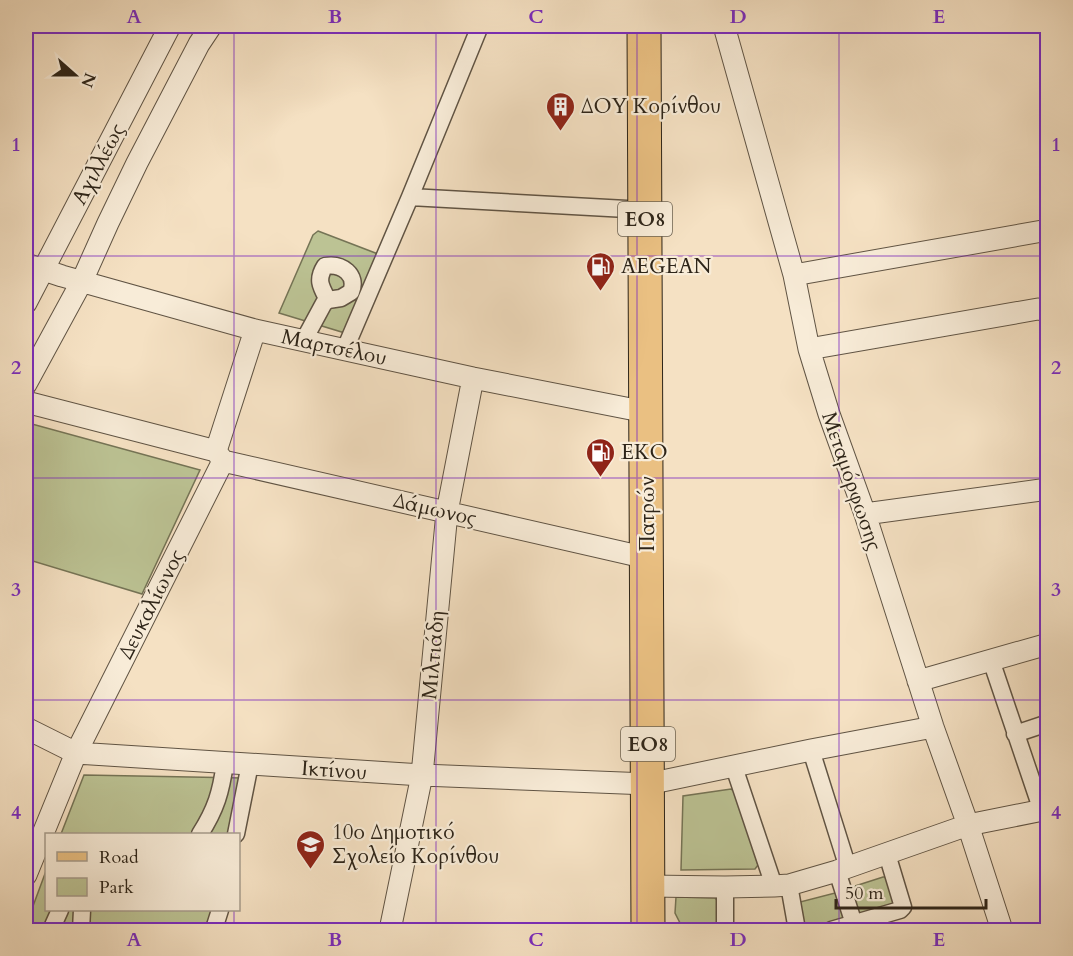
<svg xmlns="http://www.w3.org/2000/svg" width="1073" height="956" font-family="Cardo,serif">
	<style>
		.green { fill: #bcc394; stroke: #757456; stroke-width: 1.5 }
		.lines { fill: none; stroke-linecap: round; stroke-linejoin: round }
		.pedestrian-casing { stroke: #605444; stroke-width: 19 }
		.minor-casing { stroke: #605444; stroke-width: 23 }
		.primary-casing { stroke: #2e2519; stroke-width: 35 }
		.pedestrian { stroke: #f8ecd8; stroke-width: 16 }
		.minor { stroke: #f8ecd8; stroke-width: 21 }
		.primary { stroke: #eac082; stroke-width: 33 }
		.grid { fill: none; stroke: #7b2cbf; stroke-width: 1.5; stroke-opacity: 0.55 }
		.labels { text-anchor: middle; stroke-width: 4.5; stroke-linejoin: round; paint-order: stroke }
		.shield { fill: #f8ecd8; stroke: #6b6152; stroke-width: 1.5 }
		.shield-label { font-size: 20px; font-weight: bold; fill: #2e2519 }
		.poi-label { font-size: 21px; fill: #2e2519; stroke: #f8ecd8; text-anchor: start }
		.street-label { font-size: 21px; fill: #2e2519; stroke: #f8ecd8 }
		.neatline { fill: none; stroke: #7b2cbf; stroke-width: 2 }
		.grid-label { font-size: 20px; text-anchor: middle; font-weight: bold; fill: #7b2cbf }
	</style>
	<rect width="100%" height="100%" fill="#f5e1c3"/>
	<filter id="stains"><feTurbulence type="fractalNoise" baseFrequency=".00333" numOctaves="4"/><feColorMatrix values="0 0 0 0 .2 0 0 0 0 .09 0 0 0 0 .02 0 0 0 .5 -.17"/></filter>
	<radialGradient id="worn" r=".72"><stop offset=".6" stop-color="#630" stop-opacity="0"/><stop offset="1" stop-color="#630" stop-opacity=".3"/></radialGradient>
	<path class="green" d="M318,231L378,254L345,333L279,313L313,235Z
		M26,424H32L200,470L142,594L26,559Z
		M84,775L243,778L231,834H61Z
		M731,789L736,792L758,865L755,869L681,870L683,796Z
		M46,871V910H214L213,918L196,930H26V925Z
		M883,877H887L896,903L858,917L847,889L852,887Z
		M835,893L839,894L848,917C837,930 816,930 801,930L800,902Z
		M676,897L715,898L720,903L719,930H681V925L675,913Z"/>
	<g class="lines">
		<defs>
			<path id="pedestrian" d="M410,197L645,210
				M304,340L324,303L328,300L341,298L351,292C358,275 342,263 325,266C316,280 321,287 328,300
				M345,349L410,197L480,26
				M991,660L1042,811
				M1015,734L1048,723
				M811,750L848,868
				M734,767L774,886
				M200,834C216,809 221,792 225,763
				M236,834L250,764
				M837,871L854,924
				M789,885L797,930
				M51,930L60,910
				M81,930L82,910
				M212,930L214,929L220,910
				M725,930V887
				M831,930L900,910L903,907L887,854"/>
			<path id="minor" d="M724,26L794,275L809,349L829,414L865,514L933,727L968,825L1002,930
				M26,264L62,276L255,330L473,378L646,412
				M794,275L1048,230
				M26,303L170,26
				M809,349L1038,309L1048,311
				M26,384L82,281L108,223L137,163L199,44L211,26
				M26,402L216,451
				M223,461L647,558
				M865,514L1048,489
				M918,681L1048,644
				M26,728L76,753L422,775L648,784L811,750L933,727
				M26,875L76,753L223,461L216,451L255,330
				M648,886L725,887L774,886L789,885L837,871L968,825L1048,809
				M390,930L422,775L447,512L473,378"/>
			<path id="primary" d="M644,26L648,930"/>
		</defs>
		<use href="#pedestrian" class="pedestrian-casing"/>
		<use href="#minor" class="minor-casing"/>
		<use href="#primary" class="primary-casing"/>
		<use href="#pedestrian" class="pedestrian"/>
		<use href="#minor" class="minor"/>
		<use href="#primary" class="primary"/>
	</g>
	<path class="grid" d="M234,26V834M436,26V930M637,26V930M839,26V930M26,256H1048M26,478H1048M26,700H1048M234,910V930"/>
	<defs>
		<symbol id="building-pin" viewBox="-11 -11 22 30"><path d="M0 17L-7.5 6A9.5 9.5 0 1 1 7.5 6Z" fill="#8f2418" stroke="#f8ecd8"/><path d="M-4-6H4V6H1V3H-1V6H-4ZM-2.5-4.3h1.7v1.8h-1.7ZM.8-4.3h1.7v1.8H.8ZM-2.5-1h1.7V.8h-1.7ZM.8-1h1.7V.8H.8Z" fill="#fff"/></symbol>
		<symbol id="fuel-pin" viewBox="-11 -11 22 30"><path d="M0 17L-7.5 6A9.5 9.5 0 1 1 7.5 6Z" fill="#8f2418" stroke="#f8ecd8"/><path d="M-5.5-6h7V0h2V4h1.3V-2.5L3-4.5l.8-.8L6-3V5H2.5V1h-1V6h-7ZM-4.2-4.7v3.2H.2V-4.7Z" fill="#fff"/></symbol>
		<symbol id="school-pin" viewBox="-11 -11 22 30"><path d="M0 17L-7.5 6A9.5 9.5 0 1 1 7.5 6Z" fill="#8f2418" stroke="#f8ecd8"/><path d="M0-5L7-2L0 1L-7-2ZM-4 1L0 2.5L4 1V4Q0 6-4 4Z" fill="#fff"/></symbol>
	</defs>
	<g fill-rule="evenodd">
		<use href="#building-pin" x="544" y="90" width="33" height="45"/>
		<use href="#fuel-pin" x="584" y="250" width="33" height="45"/>
		<use href="#fuel-pin" x="584" y="436" width="33" height="45"/>
		<use href="#school-pin" x="294" y="828" width="33" height="45"/>
	</g>
	<g class="labels">
		<g class="shield">
			<rect x="618" y="202" width="54" height="34" rx="4.5"/>
			<rect x="621" y="727" width="54" height="34" rx="4.5"/>
		</g>
		<g class="shield-label">
			<text x="645" y="226">ΕΟ8</text>
			<text x="648" y="751">ΕΟ8</text>
		</g>
		<g class="poi-label">
			<text x="581" y="113">ΔΟΥ Κορίνθου</text>
			<text x="621" y="273">AEGEAN</text>
			<text x="621" y="459">EKO</text>
			<text x="332" y="839">10ο Δημοτικό<tspan x="332" dy="24">Σχολείο Κορίνθου</tspan></text>
		</g>
		<g class="street-label">
			<text transform="translate(98 164) rotate(-62)" y="7">Αχιλλέως</text>
			<text transform="translate(334 347) rotate(12)" y="7">Μαρτσέλου</text>
			<text transform="translate(852 481) rotate(71)" y="7">Μεταμόρφωσης</text>
			<text transform="translate(435 509) rotate(13)" y="7">Δάμωνος</text>
			<text transform="translate(647 514) rotate(-90)" y="7">Πατρών</text>
			<text transform="translate(151 604) rotate(-63)" y="7">Δευκαλίωνος</text>
			<text transform="translate(433 655) rotate(-85)" y="7">Μιλτιάδη</text>
			<text transform="translate(334 770) rotate(4)" y="7">Ικτίνου</text>
		</g>
	</g>
	<rect width="1073" height="956" fill="none" stroke="#f5e1c3" stroke-width="66"/>
	<rect x="45" y="833" width="195" height="78" fill="#f8ecd8" stroke="#a79c8c" stroke-width="1.5"/>
	<rect x="57" y="852" width="30" height="9" fill="#eac082" stroke="#a79c8c" stroke-width="1.5"/>
	<text x="99" y="863" font-size="18" fill="#2e2519">Road</text>
	<rect x="57" y="878" width="30" height="18" fill="#bcc394" stroke="#a79c8c" stroke-width="1.5"/>
	<text x="99" y="893" font-size="18" fill="#2e2519">Park</text>
	<g transform="translate(75 75) rotate(111)" stroke="#f8ecd8" stroke-width="4.5" paint-order="stroke">
	<path d="M0-4.5L10 22L0 15L-10 22Z" fill="#2e2519"/>
	<text y="-9" font-size="16" font-weight="bold" text-anchor="middle" fill="#2e2519">N</text>
	</g>
	<path d="M836 899v9h150v-9" fill="none" stroke="#2e2519" stroke-width="3"/>
	<text x="845" y="899" font-size="18" fill="#2e2519" stroke="#f8ecd8" stroke-width="4.5" paint-order="stroke">50 m</text>
	<rect x="33" y="33" width="1007" height="890" class="neatline"/>
	<g class="grid-label">
		<text x="134" y="23">A</text>
		<text x="335" y="23">B</text>
		<text x="536" y="23">C</text>
		<text x="738" y="23">D</text>
		<text x="939" y="23">E</text>
		<text x="16" y="151">1</text>
		<text x="1056" y="151">1</text>
		<text x="16" y="374">2</text>
		<text x="1056" y="374">2</text>
		<text x="16" y="596">3</text>
		<text x="1056" y="596">3</text>
		<text x="16" y="819">4</text>
		<text x="1056" y="819">4</text>
		<text x="134" y="946">A</text>
		<text x="335" y="946">B</text>
		<text x="536" y="946">C</text>
		<text x="738" y="946">D</text>
		<text x="939" y="946">E</text>
	</g>
	<rect width="100%" height="100%" filter="url(#stains)"/>
	<rect width="100%" height="100%" fill="url(#worn)"/>
</svg>
